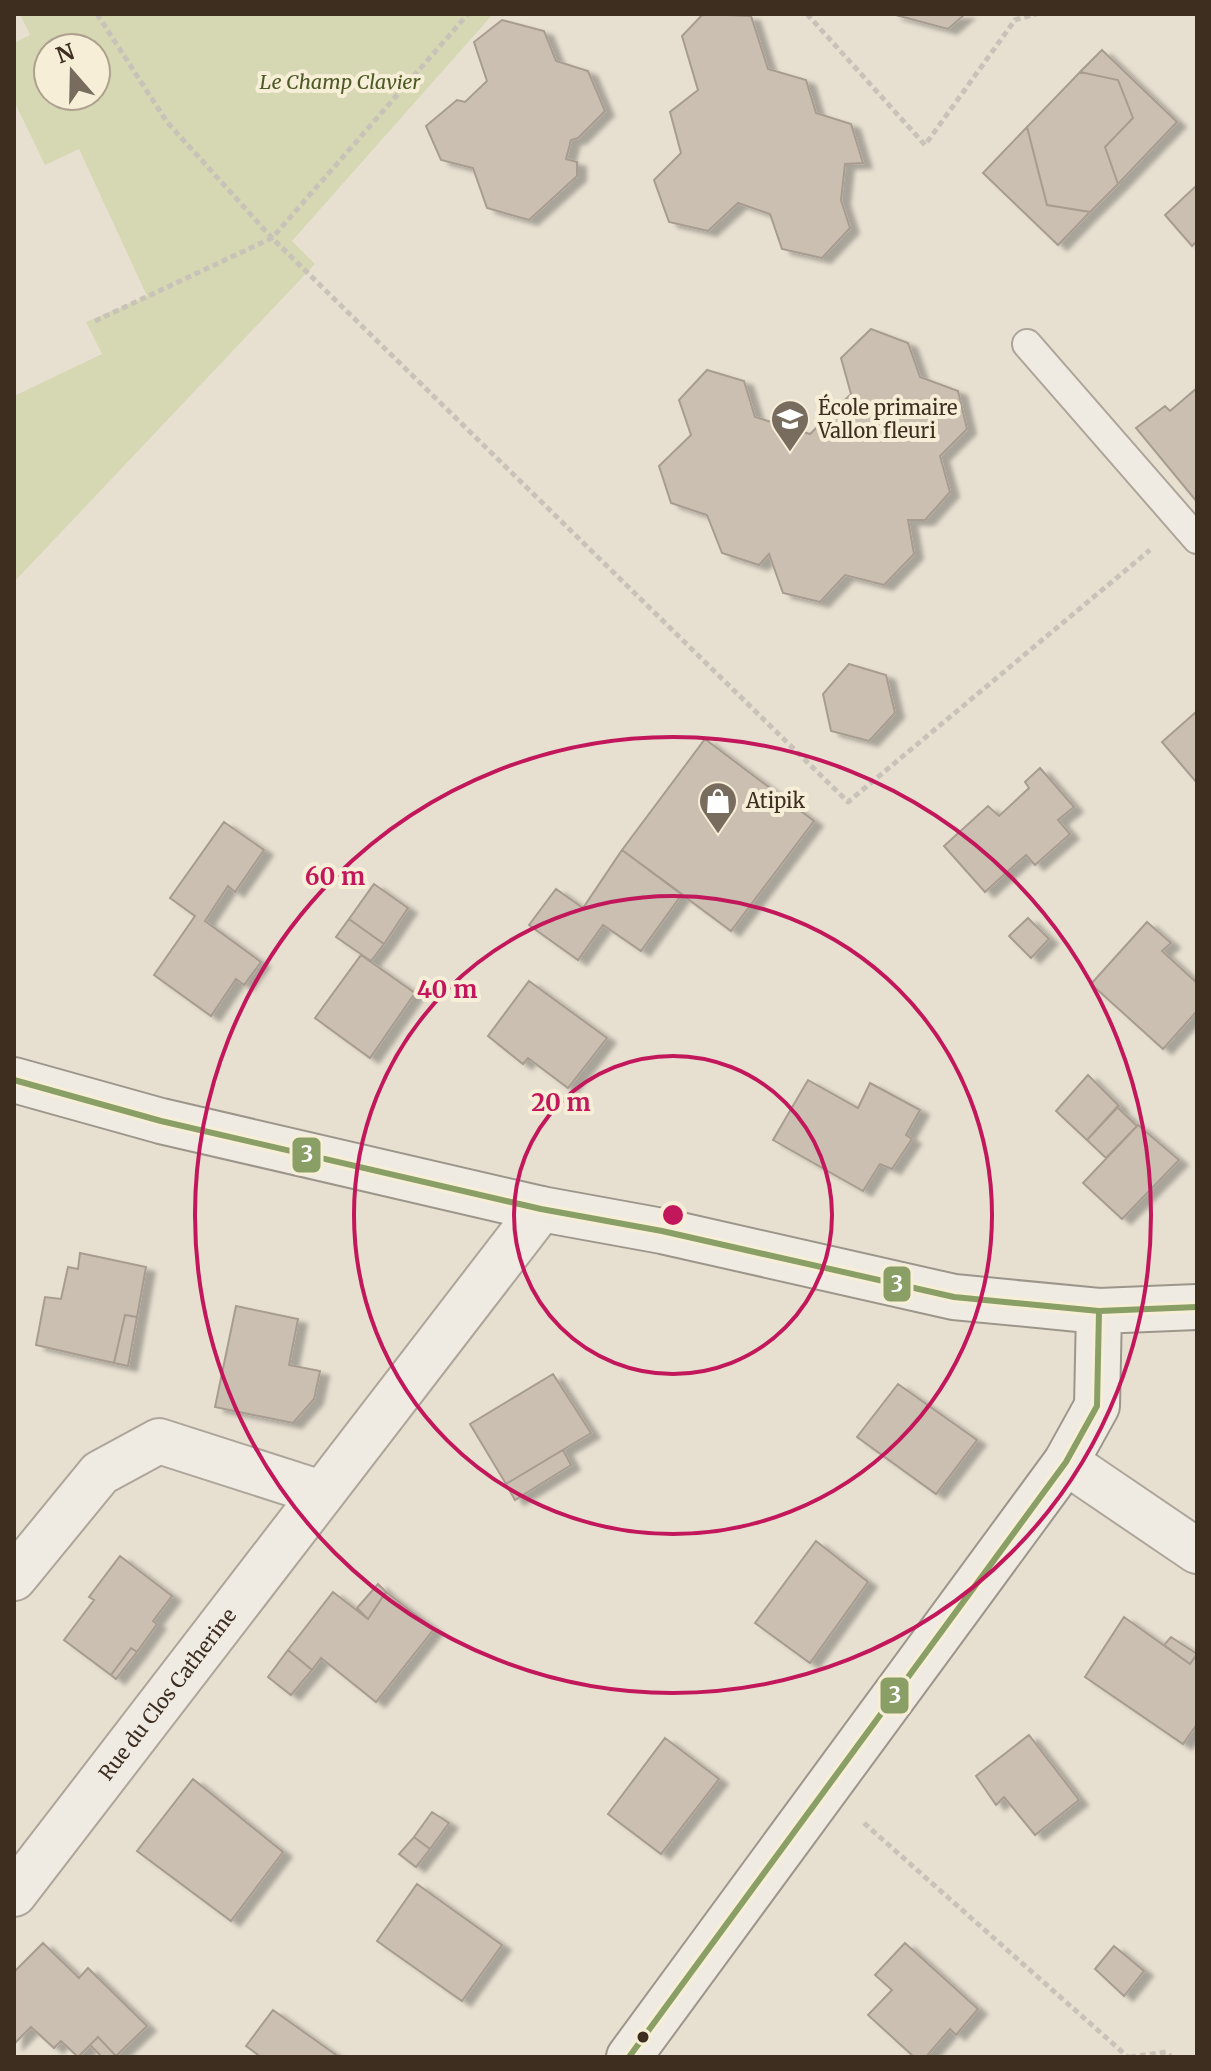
<svg xmlns="http://www.w3.org/2000/svg" width="1211" height="2071" font-family="Merriweather,serif">
	<style>
		.green { fill: #d6d7b3; fill-rule: evenodd }
		.building { fill: #cbbfb2; stroke: #a89c90; stroke-width: 2; filter: url(#shadow) }
		.lines { fill: none; stroke-linecap: round; stroke-linejoin: round }
		.service-casing { stroke: #ada599; stroke-width: 32 }
		.minor-casing { stroke: #ada599; stroke-width: 48 }
		.secondary-casing { stroke: #9c958a; stroke-width: 48 }
		.path { stroke: #c8c2b9; stroke-width: 5; stroke-dasharray: 6 4; stroke-linecap: butt }
		.service { stroke: #efebe3; stroke-width: 28 }
		.minor { stroke: #efebe3; stroke-width: 44 }
		.secondary { stroke: #efebe3; stroke-width: 44 }
		.bus-1-casing { stroke: #f7eed8; stroke-width: 12 }
		.bus-1 { stroke: #8a9f66; stroke-width: 6 }
		.ring { fill: none; stroke: #c2185b; stroke-width: 4 }
		.bus-dot { fill: #3d2e20; stroke: #f7eed8; stroke-width: 3 }
		.labels { text-anchor: middle; stroke-width: 8; stroke-linejoin: round; paint-order: stroke }
		.park-label { font-size: 20px; font-style: italic; fill: #4d5a26; stroke: #f7eed8 }
		.poi-label { font-size: 20px; fill: #3d2e20; stroke: #f7eed8; text-anchor: start }
		.street-label { font-size: 20px; fill: #3d2e20; stroke: #f7eed8 }
		.centre { fill: #c2185b; stroke: #f7eed8; stroke-width: 4 }
		.ring-label { font-size: 24px; text-anchor: middle; font-weight: bold; fill: #c2185b; stroke: #f7eed8; stroke-width: 8; stroke-linejoin: round; paint-order: stroke }
		.line-badge { stroke: #f7eed8; stroke-width: 3 }
		.badge-label { font-size: 22px; text-anchor: middle; font-weight: bold; fill: #fff }
	</style>
	<defs>
		<filter id="shadow"><feDropShadow dx="9" dy="5" stdDeviation="2" flood-color="#0004"/></filter>
	</defs>
	<rect width="100%" height="100%" fill="#e7e0d1"/>
	<path class="green" d="M20,14H493L292,241L315,264L14,582V396L102,354L86,322L147,296L79,149L45,165L14,101V43L30,35ZM48,48H96V96H48Z"/>
	<path class="building" d="M703,14L751,16L768,69L806,80L816,113L851,124L863,163L845,164L841,200L850,228L822,258L782,249L770,214L738,203L708,231L669,222L654,180L681,153L670,112L698,90L682,36Z
		M892,14H965L948,29Z
		M502,20L544,31L556,61L588,71L605,111L578,138L571,140L566,159L577,162V176L529,220L487,208L473,168L441,160L426,126L457,100L465,102L487,81L474,42Z
		M1102,50L1177,122L1118,184L1105,147L1133,118L1118,80L1080,72Z
		M1080,72L1118,80L1133,118L1105,147L1118,184L1090,212L1047,205L1027,127Z
		M1027,127L1047,205L1090,212L1058,245L983,173Z
		M1197,185V241L1192,246L1165,215Z
		M871,329L908,343L920,377L958,391L967,429L940,456L950,492L925,520H908L914,554L884,585L845,575L820,602L783,593L769,554L759,565L722,553L707,515L671,503L659,466L691,435L679,400L707,370L744,381L755,417L810,434L851,394L841,358Z
		M1197,388V502L1136,428L1165,406L1170,411Z
		M849,664L886,675L895,713L869,741L831,731L823,694Z
		M1197,711V783L1162,742Z
		M705,739L814,821L731,931L622,850Z
		M1040,768L1074,807L1058,820L1070,834L1035,865L1026,855L985,892L944,846L988,806L999,816L1029,788L1025,782Z
		M224,822L264,850L235,892L228,886L205,921L261,962L244,985L236,979L211,1016L154,975L195,916L170,898Z
		M622,850L682,894L641,951L603,925L578,960L529,925L556,889L583,908Z
		M374,884L408,908L384,944L349,919Z
		M1028,918L1049,939L1031,958L1009,936Z
		M349,919L384,944L371,961L336,937Z
		M1147,922L1171,943L1162,951L1197,983V1011L1163,1049L1091,984Z
		M361,955L415,993L370,1058L315,1018Z
		M529,981L607,1038L568,1088L528,1058L523,1064L488,1036Z
		M1088,1075L1119,1106L1087,1140L1056,1111Z
		M808,1080L858,1108L870,1083L920,1110L906,1135L912,1139L892,1169L880,1164L863,1191L773,1140Z
		M1117,1107L1137,1126L1106,1158L1087,1140Z
		M1138,1125L1179,1160L1122,1219L1083,1183Z
		M80,1253L146,1267L137,1317L125,1315L114,1363L36,1345L45,1297L61,1299L68,1267L78,1269Z
		M236,1306L298,1319L289,1365L320,1371L314,1399L293,1423L215,1407Z
		M125,1315L137,1317L128,1366L114,1363Z
		M553,1374L591,1433L506,1484L470,1424Z
		M898,1384L977,1440L936,1494L857,1437Z
		M563,1450L571,1465L515,1500L506,1484Z
		M816,1541L868,1582L810,1663L755,1623Z
		M120,1556L172,1596L153,1621L157,1624L137,1652L131,1648L111,1675L64,1640L94,1600L89,1597Z
		M378,1584L386,1592L368,1619L357,1608Z
		M333,1592L368,1619L386,1592L434,1629L376,1702L321,1658L312,1670L288,1650Z
		M1124,1617L1190,1664L1197,1654V1724L1183,1744L1085,1677Z
		M1171,1637L1197,1654L1190,1664L1164,1645Z
		M131,1648L137,1652L116,1679L111,1675Z
		M288,1650L312,1670L291,1695L268,1677Z
		M1029,1735L1079,1800L1035,1835L1004,1797L996,1805L976,1776Z
		M665,1738L719,1779L661,1854L608,1814Z
		M193,1779L283,1852L231,1921L137,1851Z
		M432,1812L449,1823L430,1849L414,1837Z
		M414,1837L430,1849L416,1867L399,1854Z
		M417,1884L502,1945L462,2001L377,1941Z
		M43,1943L79,1978L88,1968L147,2026L116,2056L98,2037L78,2057L61,2041L54,2048L31,2027L14,2044V1972Z
		M905,1943L978,2009L956,2035L950,2029L926,2057H914L868,2015L892,1990L875,1975Z
		M1114,1946L1144,1971L1124,1996L1095,1969Z
		M273,2010L339,2057H261L246,2046Z
		M98,2037L116,2056L115,2057H102L90,2045Z"/>
	<g class="lines">
		<defs>
			<path id="service" d="M1027,344L1197,539"/>
			<g id="minor">
				<path d="M1066,1462L1197,1551"/>
				<path d="M14,1578L100,1473L159,1441L321,1493"/>
				<path id="s1" d="M14,1894L541,1209"/>
			</g>
			<path id="secondary" d="M14,1080L161,1121L541,1209L662,1231L954,1297L1099,1311L1197,1307
				M629,2057L1066,1462L1097,1406L1099,1311"/>
		</defs>
		<use href="#service" class="service-casing"/>
		<use href="#minor" class="minor-casing"/>
		<use href="#secondary" class="secondary-casing"/>
		<path class="path" d="M97,14L167,122L272,238L468,14
			M807,14L925,145L1015,20L1036,14
			M95,321L272,238L848,802L1150,550
			M864,1823L1128,2057
			M1130,2057L1166,2052L1171,2057"/>
		<use href="#service" class="service"/>
		<use href="#minor" class="minor"/>
		<use href="#secondary" class="secondary"/>
		<defs>
			<path id="bus-1" d="M14,1080L161,1121L541,1209L662,1231L954,1297L1099,1311L1197,1307
				M629,2057L1066,1462L1097,1406L1099,1311"/>
		</defs>
		<use href="#bus-1" class="bus-1-casing"/>
		<use href="#bus-1" class="bus-1"/>
	</g>
	<g class="ring">
		<circle cx="673" cy="1215" r="159"/>
		<circle cx="673" cy="1215" r="319"/>
		<circle cx="673" cy="1215" r="478"/>
	</g>
	<defs>
		<symbol id="school-pin" viewBox="-11 -11 22 30"><path d="M0 17L-7.5 6A9.5 9.5 0 1 1 7.5 6Z" fill="#786c5e" stroke="#f7eed8"/><path d="M0-5L7-2L0 1L-7-2ZM-4 1L0 2.5L4 1V4Q0 6-4 4Z" fill="#fff"/></symbol>
		<symbol id="shop-pin" viewBox="-11 -11 22 30"><path d="M0 17L-7.5 6A9.5 9.5 0 1 1 7.5 6Z" fill="#786c5e" stroke="#f7eed8"/><path d="M-5-2.5h2.3a2.7 3.5 0 0 1 5.4 0H5L5.5 6h-11ZM-1.5-2.5h3a1.5 2.3 0 0 0-3 0Z" fill="#fff"/></symbol>
	</defs>
	<g fill-rule="evenodd">
		<use href="#school-pin" x="768" y="397" width="44" height="60"/>
		<use href="#shop-pin" x="696" y="779" width="44" height="60"/>
	</g>
	<circle class="bus-dot" cx="643" cy="2037" r="7"/>
	<g class="labels">
		<g class="park-label">
			<text x="340" y="89">Le Champ Clavier</text>
		</g>
		<g class="poi-label">
			<text x="818" y="415">École primaire<tspan x="818" dy="23">Vallon fleuri</tspan></text>
			<text x="746" y="808">Atipik</text>
		</g>
		<g class="street-label">
			<text dy="7" stroke="none"><textPath href="#s1" startOffset="252">Rue du Clos Catherine</textPath></text>
		</g>
	</g>
	<circle cx="673" cy="1215" r="12" class="centre"/>
	<g class="ring-label">
		<text x="335" y="885">60 m</text>
		<text x="447" y="998">40 m</text>
		<text x="561" y="1111">20 m</text>
	</g>
	<g class="line-badge">
		<rect x="291" y="1136" width="31" height="38" rx="8" fill="#8a9f66"/>
		<rect x="882" y="1265" width="30" height="38" rx="8" fill="#8a9f66"/>
		<rect x="879" y="1676" width="31" height="39" rx="8" fill="#8a9f66"/>
	</g>
	<g class="badge-label">
		<text x="307" y="1162">3</text>
		<text x="897" y="1292">3</text>
		<text x="895" y="1703">3</text>
	</g>
	<rect width="1211" height="2071" fill="none" stroke="#3d2e20" stroke-width="32"/>
	<g transform="translate(72 72) rotate(340)"><circle r="38" fill="#f7eed8" stroke="#ada18e" stroke-width="2"/>
	<path d="M0-6L14 30L0 20L-14 30Z" fill="#786c5e"/>
	<text y="-12" font-size="22" font-weight="bold" text-anchor="middle" fill="#3d2e20">N</text>
	</g>
</svg>
